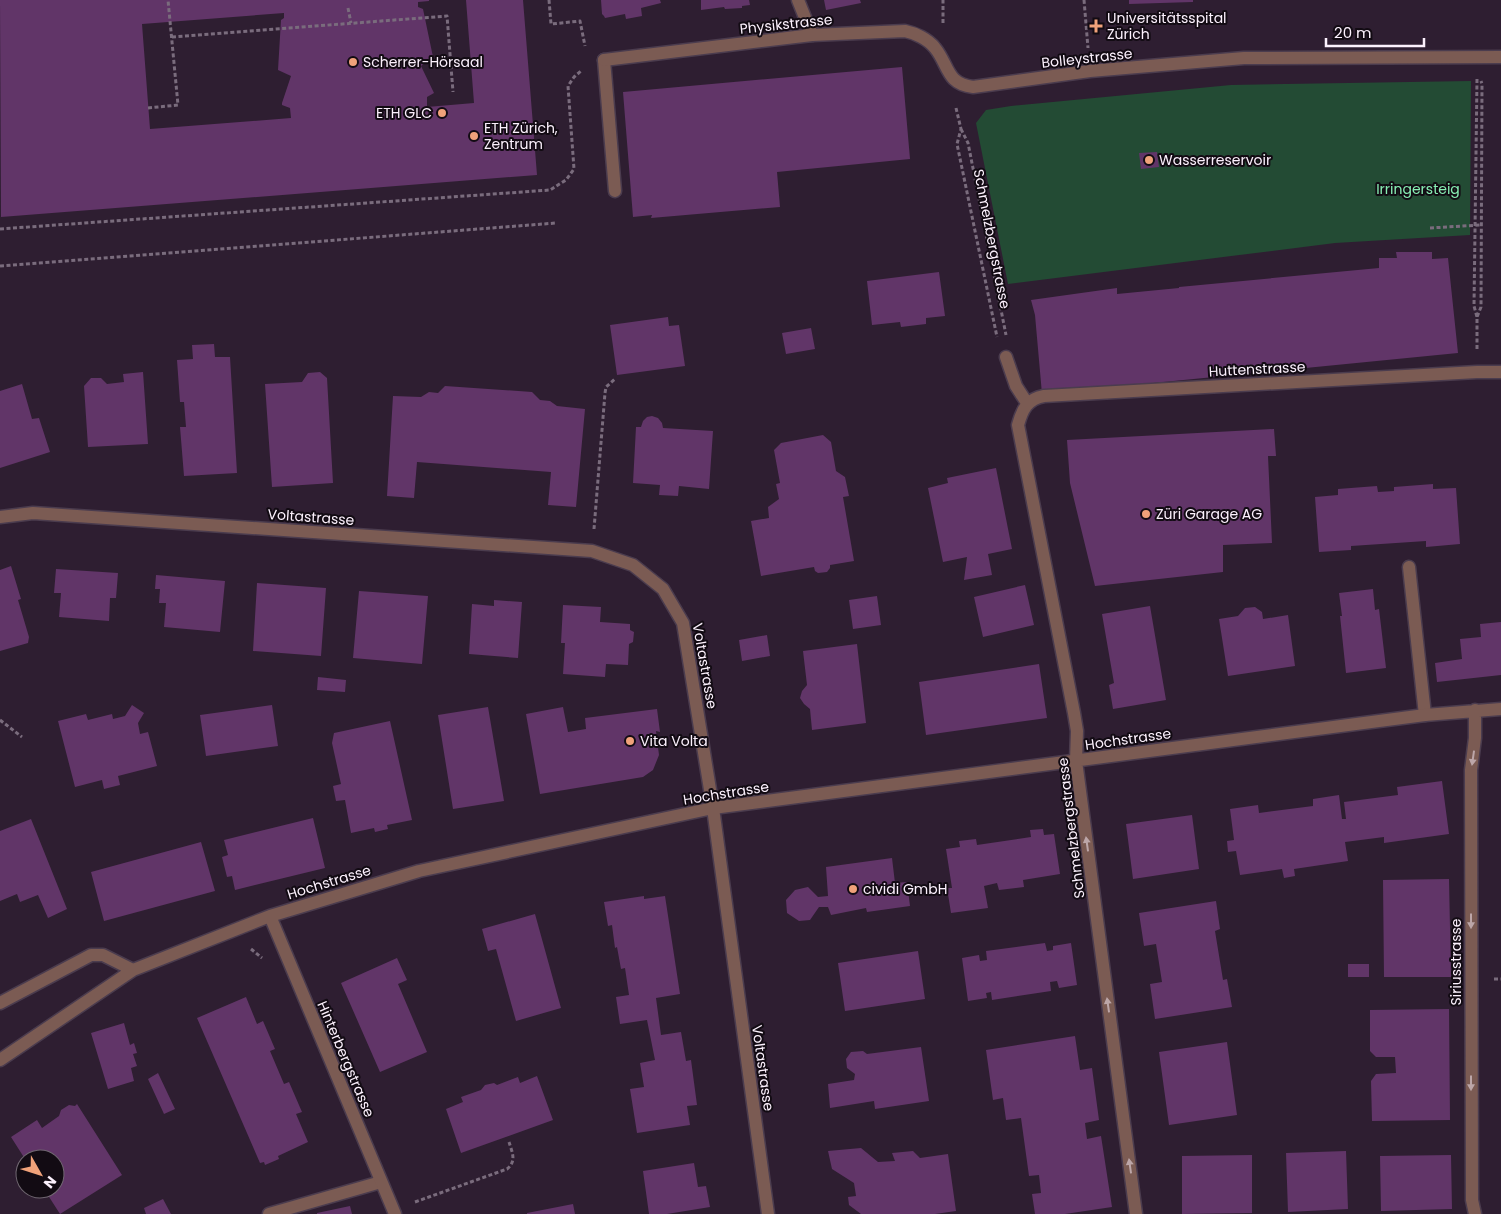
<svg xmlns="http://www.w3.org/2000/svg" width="1501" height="1214" font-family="Poppins,sans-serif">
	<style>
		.green { fill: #234b34 }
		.building { fill: #613568; fill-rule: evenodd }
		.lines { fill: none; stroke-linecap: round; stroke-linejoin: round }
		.lane-casing { stroke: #4b3c4e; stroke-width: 15 }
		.street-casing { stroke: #4b3c4e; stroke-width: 15 }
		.path { stroke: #7a6c7d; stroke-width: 3; stroke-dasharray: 4 2.5; stroke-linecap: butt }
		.lane { stroke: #7b5b53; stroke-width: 12 }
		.street { stroke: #7b5b53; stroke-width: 12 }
		.oneway { fill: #bca6a8 }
		.poi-dot { fill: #f0a27a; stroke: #120b13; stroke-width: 2 }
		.labels { text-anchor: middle; stroke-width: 4; stroke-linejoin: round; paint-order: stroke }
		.poi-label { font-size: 14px; fill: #fcf1fd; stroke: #120b13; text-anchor: start }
		.street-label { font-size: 14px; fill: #fcf1fd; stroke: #120b13 }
		.park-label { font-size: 14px; fill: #88efb4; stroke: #120b13 }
	</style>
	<rect width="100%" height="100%" fill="#2e1e31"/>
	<path class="green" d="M1471,81L1470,235L1335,243L1008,284L976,123L986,110L1011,106L1231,85Z"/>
	<path class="building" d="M0,0H429V1L418,2V7L423,9L433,57L421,66L434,93L427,97V107L474,103L466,0H523L537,175L1,217ZM284,13V18L281,20L278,70L291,76L282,103V105L290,108L291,118L150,129L142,24Z
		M601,0H660L661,3L641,8L642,16L626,19L625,14L605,18L604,16L602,14Z
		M701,0H749L750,5L742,6V8L725,9L724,7L701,10Z
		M824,0H860L861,3L826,10Z
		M1129,0H1193V2L1129,4Z
		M902,67L910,159L777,172L780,207L651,218L652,215L633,217L623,92Z
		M1157,152L1159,167L1141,169L1139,153Z
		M1396,252H1432V259L1448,258L1458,353L1042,394L1035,315L1031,300L1117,288V294L1179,288V287L1379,268V258H1397Z
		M939,272L945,316L926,318V324L901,327L900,322L872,325L867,281Z
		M668,317L669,326L679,325L685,366L617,375L610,325Z
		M811,328L815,349L786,354L782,333Z
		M214,344L215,357H230L237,473L184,476L180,427H186L184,402H180L177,360L193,359L192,345Z
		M143,372L148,444L88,447L84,386L91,378H101L107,384L124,382L123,374Z
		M320,372L327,378L333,483L272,487L265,384L302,382L308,373Z
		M22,384L32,419L39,418L50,452L0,468V391Z
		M445,386L532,392L540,400L550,401L557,406L585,409L576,507L548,505L551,472L417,462L414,498L387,496L393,396L421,397L429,392L438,393Z
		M652,416L658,418L662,423L663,428L713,431L709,489L679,486L678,496L659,495L660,485L633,483L636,427H641L643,421L647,417Z
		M1274,429L1276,456H1268L1272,543L1223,545V572L1095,586L1070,483L1067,440Z
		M823,435L831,442L836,471L845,477L849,496L843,497L854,561L830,565V568L827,572L818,573L815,571L814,567L761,576L751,521L769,518L768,507L779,499L776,484L780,483L774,450L781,443Z
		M996,468L1012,549L988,554L992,575L964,580L967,557L943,562L928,488L948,483L947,478Z
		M1433,484V489L1456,488L1460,544L1426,547V541L1351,546V550L1319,552L1315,497L1338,495V489L1377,486L1378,492L1394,491V487Z
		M11,566L21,599L18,600L29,637L28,643L0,651V570Z
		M56,569L118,573L116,598H110L109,621L59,617L61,593H54Z
		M156,575L225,581L220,632L164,627L166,603H159L160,589H155Z
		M257,583L326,588L321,656L253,651Z
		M1025,585L1034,625L983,637L974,597Z
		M1373,589L1375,610L1379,609L1386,668L1346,673L1340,616H1342L1339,593Z
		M359,591L428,596L422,664L353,658Z
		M877,596L881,625L853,629L849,600Z
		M494,600L522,602L518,658L469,654L472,604L494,606Z
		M563,605L601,607L600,622L630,624V630L634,632L633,642L629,644L628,665L606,664L605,677L563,674L565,643H561Z
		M1150,606L1166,700L1113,709L1109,685L1114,683L1102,614Z
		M1255,607L1262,612L1263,619L1288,615L1295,666L1228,676L1219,619L1238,616L1245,608Z
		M1501,622V675L1437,682L1435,663L1462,659L1460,639L1481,637L1480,624Z
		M767,635L770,656L742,661L739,640Z
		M857,644L866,723L812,730L810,709L804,704L800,698L802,691L807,685L803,651Z
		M1039,664L1047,718L926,735L919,682Z
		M318,677L346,680L345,692L317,690Z
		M132,705L144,713L138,723L140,734L148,732L157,766L118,776L120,785L104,789L102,780L75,787L58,721L86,714L88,720L112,714L113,719L125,716Z
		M272,705L278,746L206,756L200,715Z
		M488,707L504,801L453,809L438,715Z
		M563,707L568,732L586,729L585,718L657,709L660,732L656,731L659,755L653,770L643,777L540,794L526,714Z
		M390,721L412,820L387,825L388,829L375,832L374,828L351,833L345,800L336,801L333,786L341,784L332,743L334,733Z
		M1442,781L1449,834L1384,843V837L1345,842L1348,861L1294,869L1295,876L1284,878L1282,869L1240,875L1236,851L1228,852L1227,841L1234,840L1230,809L1258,805L1259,813L1313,806V799L1339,795L1342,819H1346L1344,802L1398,795L1397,787Z
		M1192,815L1199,869L1133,879L1126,824Z
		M313,818L325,868L235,890L232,876L227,877L222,857L228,855L224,840Z
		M31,819L67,909L48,918L38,895L20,902L17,894L0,901V831Z
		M1043,829L1044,835L1054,834L1060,874L1023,880L1024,887L999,890L997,883L984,886L988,908L951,913L947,888H952L946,849L960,847L959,841L976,839L977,845L1031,837L1030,830Z
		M201,842L215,891L104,921L91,872Z
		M892,858L895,883L907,882L910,906L867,912L866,908L831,915L828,907H819L810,920L799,921L787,913L786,900L795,890L808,887L818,897L828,896L826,867Z
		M1449,879L1451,977H1384L1383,880Z
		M644,896V899L665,896L680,994L656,998L661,1035L681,1032L686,1061L691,1060L697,1105L687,1106L690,1125L637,1133L630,1089L644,1087L640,1063L655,1060L647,1020L620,1024L616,997L629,995L625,968L621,969L617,947L615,948L612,925L608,926L604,902Z
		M1216,901L1220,929L1215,931L1223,980L1227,979L1232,1007L1155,1019L1150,984L1162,982L1156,944L1144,946L1139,913Z
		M535,914L561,1008L516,1021L496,949L488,951L482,929Z
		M1045,943L1047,951L1053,950V946L1071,943L1077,985L1059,988L1057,981L1050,982L1051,991L992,1000L991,992L986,993L987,998L968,1001L962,958L979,955L980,961L987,960L986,951Z
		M918,951L925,999L845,1011L838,963Z
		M397,958L407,980L398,984L427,1052L380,1072L341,983Z
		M1348,964H1369V977H1348Z
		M246,997L257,1024L263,1021L275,1049L270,1051L284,1084L289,1082L302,1112L296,1114L308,1142L278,1156L279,1159L265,1165L264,1162L260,1163L197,1018Z
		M1449,1009L1450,1120L1372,1121L1371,1081L1376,1074L1396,1073L1395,1057H1376L1370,1051V1010Z
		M124,1023L130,1045L134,1043L137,1053L133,1054L137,1066L131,1068L134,1081L108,1089L91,1033Z
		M1075,1036L1080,1070L1092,1068L1099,1120L1085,1123L1087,1139L1101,1136L1112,1207L1065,1214H1035L1032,1194L1041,1193L1039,1175L1029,1176L1021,1118L1006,1120L1003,1098L993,1100L986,1050Z
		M1227,1042L1237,1115L1169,1125L1159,1052Z
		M921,1047L929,1101L875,1109L874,1101L830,1108L828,1084L854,1080L855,1074L847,1068L846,1059L851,1052L863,1051L867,1054Z
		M158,1073L175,1109L164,1114L148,1079Z
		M537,1076L553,1120L461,1153L446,1109L463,1102L461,1097L481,1090L485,1085L494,1083L497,1085L518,1077L520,1083Z
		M77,1104L122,1175L60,1214L44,1189H55V1159H25L11,1137L37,1120L42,1128L59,1116L61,1110L69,1105L75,1106Z
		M861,1148L878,1162L895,1161L892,1153L913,1151L920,1158L948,1154L956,1211L935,1214H861L849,1205L848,1197L856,1196L854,1183L832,1169L828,1151Z
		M1346,1151L1348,1209L1288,1212L1286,1153Z
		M1252,1155V1213L1182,1214V1156Z
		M1451,1155L1452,1209L1381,1211L1380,1156Z
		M694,1163L698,1187L706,1186L710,1207L667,1214H649L643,1171Z
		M163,1199L171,1214H146L144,1208Z
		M573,1204L575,1214H527V1213Z
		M350,1206L352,1214H317V1213Z"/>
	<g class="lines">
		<defs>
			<path id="lane" d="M798,0L812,35
				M604,60L615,191
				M1409,567L1425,715
				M269,1214L381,1182"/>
			<path id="street" d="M604,60L812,35L905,31C915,33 928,39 935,48C949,65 946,84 973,87L1090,71L1244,58L1501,57
				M1006,357L1016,386L1027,403
				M0,517L33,513L592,551L633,565L663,589L683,623L713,808L768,1214
				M270,916L395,1214
				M0,1003L91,955H103L133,970
				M0,1060L133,970L270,916L419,871L713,808L1425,715L1501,709
				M1136,1214L1076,761L1077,731L1074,713L1018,425C1022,410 1027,399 1044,396L1477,372H1501
				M1475,1214L1472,1200L1471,770L1475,738V710"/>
		</defs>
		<use href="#lane" class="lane-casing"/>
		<use href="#street" class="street-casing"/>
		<path class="path" d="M549,0L551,24L580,21L585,46
			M1084,0L1088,48
			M348,8L351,23
			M943,23V0
			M172,37L447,16L453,92
			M1477,79L1474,306L1477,317
			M148,108L178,105L168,0
			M956,108L961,129L957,144L997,337
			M961,129L968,143L1006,335
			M1430,228L1481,225
			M0,229L550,190L566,180L574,169L568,86L574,77L581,71
			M0,266L556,223
			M1477,349V317L1481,307L1482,84L1481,81
			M594,529L605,393L606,387L615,379
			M0,720L22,737
			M251,949L262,958
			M1494,979H1501
			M415,1202L507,1169C517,1161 512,1152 509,1142"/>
		<use href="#lane" class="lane"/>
		<use href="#street" class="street"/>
	</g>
	<defs><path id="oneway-solid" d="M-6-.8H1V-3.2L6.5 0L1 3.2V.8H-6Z" transform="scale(1.25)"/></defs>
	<g class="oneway">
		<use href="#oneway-solid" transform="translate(1473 758) rotate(98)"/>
		<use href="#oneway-solid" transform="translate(1087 844) rotate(-98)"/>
		<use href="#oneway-solid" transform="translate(1471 921) rotate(90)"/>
		<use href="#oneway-solid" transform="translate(1108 1005) rotate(-98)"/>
		<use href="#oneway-solid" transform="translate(1471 1083) rotate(90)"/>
		<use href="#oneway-solid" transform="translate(1130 1166) rotate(-98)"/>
	</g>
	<g class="poi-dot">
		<path d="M1093.5 18.5h5v5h5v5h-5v5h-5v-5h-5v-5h5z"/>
		<circle cx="353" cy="62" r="5"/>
		<circle cx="442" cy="113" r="5"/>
		<circle cx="474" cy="136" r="5"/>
		<circle cx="1149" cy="160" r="5"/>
		<circle cx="1146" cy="514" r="5"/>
		<circle cx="630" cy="741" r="5"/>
		<circle cx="853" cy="889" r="5"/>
	</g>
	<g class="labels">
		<g class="poi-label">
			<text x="1107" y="23">Universitätsspital<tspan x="1107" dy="16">Zürich</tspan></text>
			<text x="363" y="67">Scherrer-Hörsaal</text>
			<text x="432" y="118" text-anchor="end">ETH GLC</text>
			<text x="484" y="133">ETH Zürich,<tspan x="484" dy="16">Zentrum</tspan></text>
			<text x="1159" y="165">Wasserreservoir</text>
			<text x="1156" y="519">Züri Garage AG</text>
			<text x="640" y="746">Vita Volta</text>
			<text x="863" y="894">cividi GmbH</text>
		</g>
		<g class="street-label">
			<text transform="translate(786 24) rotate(-6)" y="5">Physikstrasse</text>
			<text transform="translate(1087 58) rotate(-6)" y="5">Bolleystrasse</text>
			<text transform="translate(992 239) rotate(79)" y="5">Schmelzbergstrasse</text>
			<text transform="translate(1257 369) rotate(-3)" y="5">Huttenstrasse</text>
			<text transform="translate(311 517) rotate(4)" y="5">Voltastrasse</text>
			<text transform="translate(705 666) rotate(80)" y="5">Voltastrasse</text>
			<text transform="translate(1128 739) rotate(-8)" y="5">Hochstrasse</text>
			<text transform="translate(726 793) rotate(-9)" y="5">Hochstrasse</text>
			<text transform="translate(1071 828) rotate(-97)" y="5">Schmelzbergstrasse</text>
			<text transform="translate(329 882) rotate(-17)" y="5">Hochstrasse</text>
			<text transform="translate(1456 962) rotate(-90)" y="5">Siriusstrasse</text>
			<text transform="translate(346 1059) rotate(67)" y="5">Hinterbergstrasse</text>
			<text transform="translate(763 1068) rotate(82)" y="5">Voltastrasse</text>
		</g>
		<g class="park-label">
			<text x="1418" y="194">Irringersteig</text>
		</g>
	</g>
	<g transform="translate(40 1174) rotate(129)"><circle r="24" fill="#120b13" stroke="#706771"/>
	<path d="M0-4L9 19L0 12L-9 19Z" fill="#f0a27a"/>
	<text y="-8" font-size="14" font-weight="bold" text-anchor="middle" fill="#fcf1fd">N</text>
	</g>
	<path d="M1326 38v8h98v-8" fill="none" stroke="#fcf1fd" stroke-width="2.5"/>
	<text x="1334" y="38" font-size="15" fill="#fcf1fd" stroke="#120b13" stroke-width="4" paint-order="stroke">20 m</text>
</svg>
